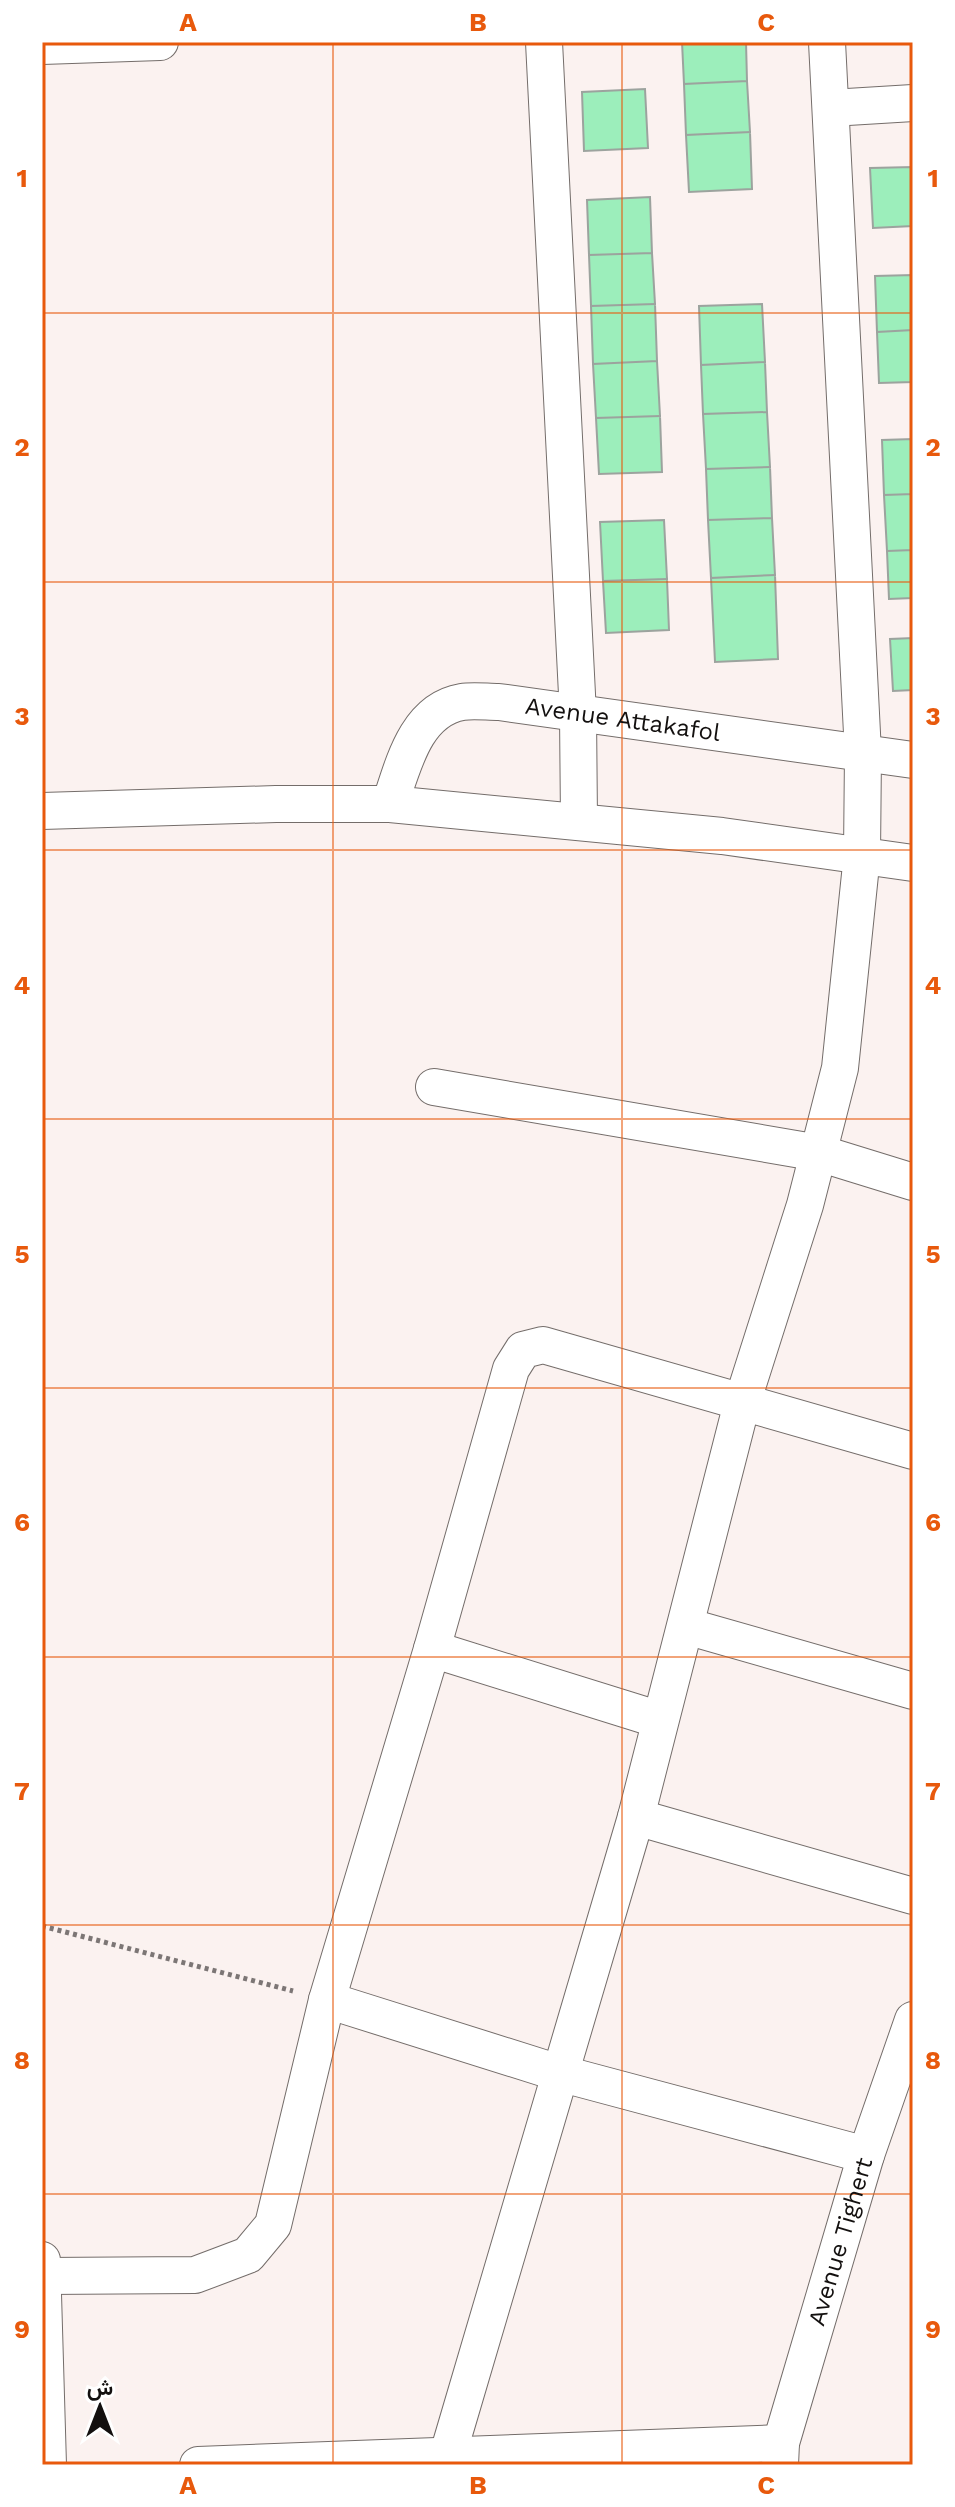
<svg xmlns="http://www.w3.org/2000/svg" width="955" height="2507" font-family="'Work Sans',Vazirmatn,sans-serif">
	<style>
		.building { fill: #9ceebb; stroke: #9ca39e; stroke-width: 2 }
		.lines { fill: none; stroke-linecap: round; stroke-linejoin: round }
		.minor-casing { stroke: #746d6a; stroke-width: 38 }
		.path { stroke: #7c7675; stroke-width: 5; stroke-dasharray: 4 4; stroke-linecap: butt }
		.minor { stroke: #fff; stroke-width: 36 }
		.grid { fill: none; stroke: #e8590c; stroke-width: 2; stroke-opacity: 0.55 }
		.labels { text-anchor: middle; stroke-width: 6; stroke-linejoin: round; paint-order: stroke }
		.street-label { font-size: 24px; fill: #13100f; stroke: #fff }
		.neatline { fill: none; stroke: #e8590c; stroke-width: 3 }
		.grid-label { font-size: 26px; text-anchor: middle; font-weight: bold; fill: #e8590c }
	</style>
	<rect width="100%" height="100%" fill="#fbf2f0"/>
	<path class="building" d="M682,42H746L747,81L684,84Z
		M747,81L750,132L686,135L684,84Z
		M645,89L648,148L584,151L582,92Z
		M750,132L752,189L689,192L686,135Z
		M913,167V226L873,228L870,168Z
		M650,197L652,253L589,255L587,200Z
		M652,253L655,304L591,306L589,255Z
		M913,275V330L877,332L875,276Z
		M655,304L657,361L593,364L591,306Z
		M762,304L765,362L701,365L699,306Z
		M913,330V382L879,383L877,332Z
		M657,361L660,416L596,418L593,364Z
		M765,362L767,412L703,414L701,365Z
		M767,412L770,467L706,469L703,414Z
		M660,416L662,472L599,474L596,418Z
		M913,439V494L884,495L882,440Z
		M770,467L772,518L708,520L706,469Z
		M913,494V550L887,551L884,495Z
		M772,518L775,575L711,578L708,520Z
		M664,520L667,579L603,581L600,522Z
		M913,550V598L889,599L887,551Z
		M775,575L778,659L715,662L711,578Z
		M667,579L669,630L606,633L603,581Z
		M913,638V690L893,691L890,639Z"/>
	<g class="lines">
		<defs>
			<g id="minor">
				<path d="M544,42L578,714L579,821"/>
				<path d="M42,46L160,42"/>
				<path d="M831,108L913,103"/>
				<path id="s1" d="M390,804C403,766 415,710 462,702C473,700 487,702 499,702L913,760"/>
				<path d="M42,811L276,804H390L722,836L913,863"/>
				<path d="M434,1087L819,1153L913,1182"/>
				<path d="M686,1626L913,1691"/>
				<path d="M432,1649L660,1720"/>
				<path d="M636,1817L913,1896"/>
				<path d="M327,2000L559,2073L866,2155"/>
				<path d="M42,2260L48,2465"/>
				<path d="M44,2276L195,2275L248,2255L273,2225L327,2000L432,1649L511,1369L523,1350L543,1345L913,1451"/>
				<path d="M448,2454L636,1817L742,1403L805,1205L840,1068L862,855L863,753L827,42"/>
				<path d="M198,2465L781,2443"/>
				<path id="s2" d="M780,2465L781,2443L866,2155L913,2020"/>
			</g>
		</defs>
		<use href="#minor" class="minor-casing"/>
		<path class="path" d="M42,1926L293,1991"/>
		<use href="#minor" class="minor"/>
	</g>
	<path class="grid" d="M333,42V2465M622,42V2465M42,313H913M42,582H913M42,850H913M42,1119H913M42,1388H913M42,1657H913M42,1925H913M42,2194H913"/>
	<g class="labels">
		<g class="street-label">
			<text dy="8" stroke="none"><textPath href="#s1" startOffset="294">Avenue Attakafol</textPath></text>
			<text dy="8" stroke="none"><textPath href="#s2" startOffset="232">Avenue Tighert</textPath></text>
		</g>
	</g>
	<rect width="955" height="2507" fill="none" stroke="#ffffff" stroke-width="88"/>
	<g transform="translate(100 2407)" stroke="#ffffff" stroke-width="6" paint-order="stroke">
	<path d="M0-6L14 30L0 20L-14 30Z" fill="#13100f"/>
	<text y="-12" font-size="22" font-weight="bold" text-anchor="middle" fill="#13100f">ش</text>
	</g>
	<rect x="44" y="44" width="867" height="2419" class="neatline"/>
	<g class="grid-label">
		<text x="188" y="31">A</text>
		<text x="478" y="31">B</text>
		<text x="766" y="31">C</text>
		<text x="22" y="187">1</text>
		<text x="933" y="187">1</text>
		<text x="22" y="456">2</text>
		<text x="933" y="456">2</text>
		<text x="22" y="725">3</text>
		<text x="933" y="725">3</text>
		<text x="22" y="994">4</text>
		<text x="933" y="994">4</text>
		<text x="22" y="1263">5</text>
		<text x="933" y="1263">5</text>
		<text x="22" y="1531">6</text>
		<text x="933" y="1531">6</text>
		<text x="22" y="1800">7</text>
		<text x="933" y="1800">7</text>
		<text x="22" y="2069">8</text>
		<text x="933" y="2069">8</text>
		<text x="22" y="2338">9</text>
		<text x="933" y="2338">9</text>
		<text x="188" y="2494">A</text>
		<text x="478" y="2494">B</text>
		<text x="766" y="2494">C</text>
	</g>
</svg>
